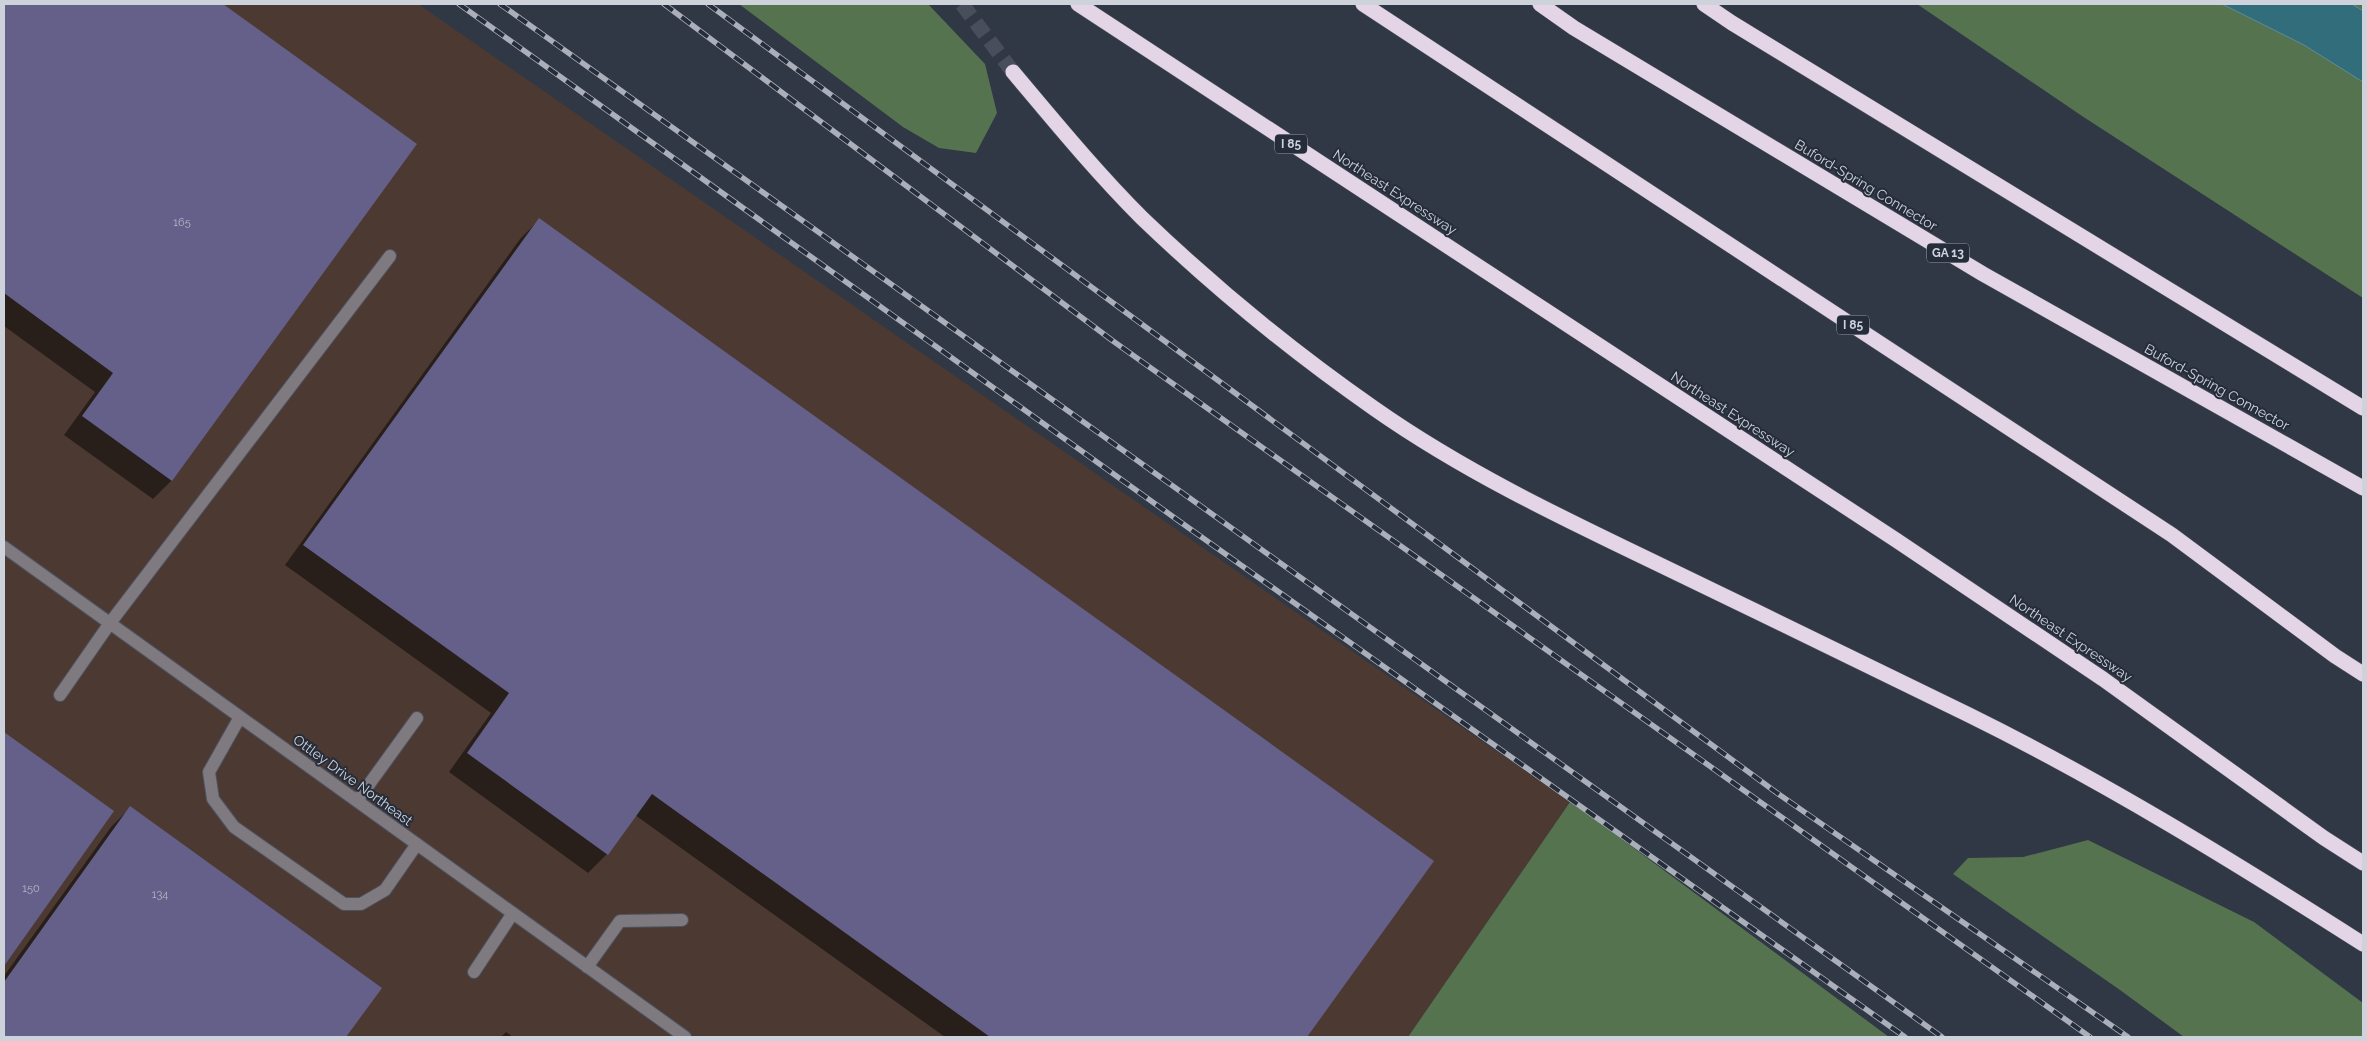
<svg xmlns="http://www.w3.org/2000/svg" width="2367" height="1041" font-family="Raleway,sans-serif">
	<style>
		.industrial { fill: #4c3a32 }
		.forest { fill: #56734f }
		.water { fill: #326d7c; stroke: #608b98 }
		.shadow { fill: #0007 }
		.building { fill: #64608a }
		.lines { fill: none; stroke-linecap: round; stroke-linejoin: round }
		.highway-tunnel { stroke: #484e5c; stroke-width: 15; stroke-dasharray: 15 8; stroke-linecap: butt }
		.minor-casing { stroke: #4c5360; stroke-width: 14 }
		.highway-casing { stroke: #4c5360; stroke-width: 16 }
		.minor { stroke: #7f7980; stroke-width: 12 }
		.highway { stroke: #e3d5e6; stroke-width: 15 }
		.rail-casing { stroke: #aaafba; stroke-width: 5.5 }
		.rail { stroke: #262d3a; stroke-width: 4; stroke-dasharray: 11; stroke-linecap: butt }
		.labels { text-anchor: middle; stroke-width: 4; stroke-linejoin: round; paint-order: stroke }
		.number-label { font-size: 11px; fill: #b3b6c7 }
		.shield { fill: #262d3a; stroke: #9ba0ab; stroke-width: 1 }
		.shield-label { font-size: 12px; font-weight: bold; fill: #cdd2db }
		.street-label { font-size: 14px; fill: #cdd2db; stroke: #262d3a }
	</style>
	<rect width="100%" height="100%" fill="#303745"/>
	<path class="industrial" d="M4,4H418L1570,802L1408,1037H4Z"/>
	<path class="forest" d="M739,4H928L985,64L997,113L976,153L939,148L903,127Z
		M1917,4H2363V298L2082,116Z
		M1570,802L1600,823L1889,1037H1408Z
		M2088,840L2254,922L2363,1003V1037H2184L2120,990L1953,874L1968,858L2023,857Z"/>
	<path class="water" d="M2222,4H2352L2363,11V82L2304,45Z"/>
	<path class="shadow" d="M4,4H221L415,144L172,480L153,499L64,435L95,392L4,326Z
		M539,220L1432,862L1306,1037H945L635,815L607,854L588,873L449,772L491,713L285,565L520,239Z
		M4,734L112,811L4,963Z
		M130,808L380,988L345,1037H4V976L111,827Z
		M506,1032L513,1037H501Z"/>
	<path class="building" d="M4,4H223L417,144L172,481L82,416L113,373L4,293Z
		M539,218L1434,861L1307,1037H990L652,794L608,855L467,753L509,693L303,545Z
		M4,732L114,811L4,966Z
		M130,806L382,988L346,1037H4V982Z"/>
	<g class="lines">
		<path class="highway-tunnel" d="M962,4L1013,72"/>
		<defs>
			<path id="minor" d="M4,547L685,1037
				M60,695L110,623L390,256
				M240,717L209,772L213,799L234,827L344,904H361L385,890L417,844
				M357,801L417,718
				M587,967L620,921L682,920
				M474,972L513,913"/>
			<path id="highway" d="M1078,4L1896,540L2103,679L2324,838L2363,863
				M1363,4L2172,535L2335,656L2363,674
				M1540,4L1574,28L1983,274L2363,488
				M1704,4L1732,23L2363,408
				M1013,72C1055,122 1096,172 1142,218C1215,288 1293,352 1375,409C1462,470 1558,516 1654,562C1759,613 1864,663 1969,715C2105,782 2236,863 2363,944"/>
		</defs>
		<use href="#minor" class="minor-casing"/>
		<use href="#highway" class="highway-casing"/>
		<use href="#minor" class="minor"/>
		<use href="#highway" class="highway"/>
		<defs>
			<path id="rail" d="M459,4L1179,521L1905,1037
				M500,4L1942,1037
				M664,4L1113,341L2090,1037
				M708,4L1777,793L2128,1037"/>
		</defs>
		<use href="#rail" class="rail-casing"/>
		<use href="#rail" class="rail"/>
	</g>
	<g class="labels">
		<g class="number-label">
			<text x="182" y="226">165</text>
			<text x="31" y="892">150</text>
			<text x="160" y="898">134</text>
		</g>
		<g class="shield">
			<rect x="1275" y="134.5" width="32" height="19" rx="4"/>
			<rect x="1927" y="243.5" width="42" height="19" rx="4"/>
			<rect x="1837" y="315.5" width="32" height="19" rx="4"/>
		</g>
		<g class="shield-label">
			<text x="1291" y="148">I 85</text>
			<text x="1948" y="257">GA 13</text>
			<text x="1853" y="329">I 85</text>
		</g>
		<g class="street-label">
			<text transform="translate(1866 185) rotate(31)" y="5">Buford-Spring Connector</text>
			<text transform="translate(1395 192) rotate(33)" y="5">Northeast Expressway</text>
			<text transform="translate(2217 387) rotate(29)" y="5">Buford-Spring Connector</text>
			<text transform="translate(1733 414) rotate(33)" y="5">Northeast Expressway</text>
			<text transform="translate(2071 638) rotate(34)" y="5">Northeast Expressway</text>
			<text transform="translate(353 780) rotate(36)" y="5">Ottley Drive Northeast</text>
		</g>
	</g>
	<rect width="2367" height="1041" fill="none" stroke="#cdd2db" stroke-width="10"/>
</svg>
